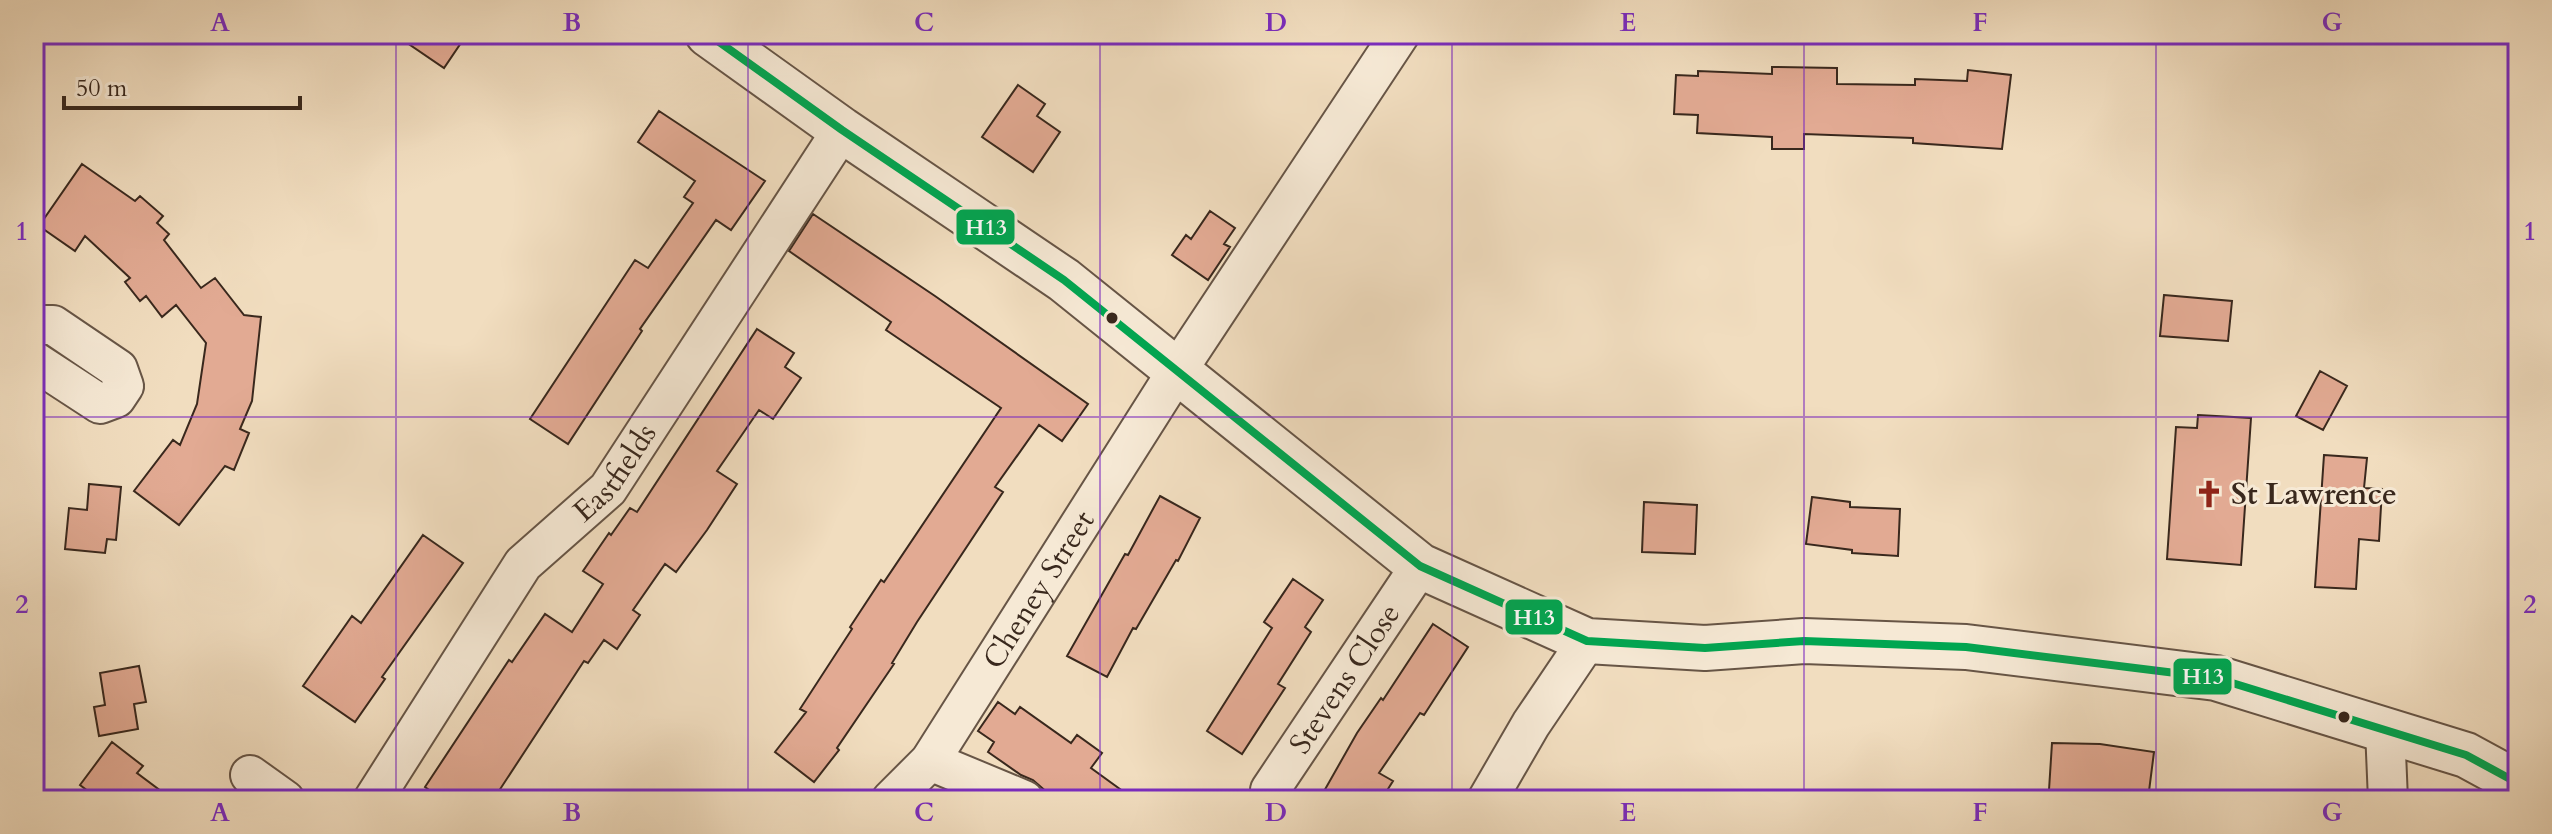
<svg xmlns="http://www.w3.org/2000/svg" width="2552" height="834" font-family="Cardo,serif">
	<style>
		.building { fill: #e2aa93; stroke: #39281d; stroke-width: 2 }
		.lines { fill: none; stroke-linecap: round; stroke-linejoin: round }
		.minor-casing { stroke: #675546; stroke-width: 42 }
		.tertiary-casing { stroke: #675546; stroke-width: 48 }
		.minor { stroke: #f6e9d5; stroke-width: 38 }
		.tertiary { stroke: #f6e9d5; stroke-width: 44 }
		.bus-1-casing { stroke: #f6e9d5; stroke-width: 14 }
		.bus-1 { stroke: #00a651; stroke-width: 8 }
		.grid { fill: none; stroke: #7b2cbf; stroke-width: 2; stroke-opacity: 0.55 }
		.bus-dot { fill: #39281d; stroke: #f6e9d5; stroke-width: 3 }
		.labels { text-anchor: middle; stroke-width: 6; stroke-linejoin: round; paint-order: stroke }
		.street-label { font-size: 30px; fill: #39281d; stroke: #f6e9d5 }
		.poi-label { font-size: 30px; font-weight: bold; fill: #39281d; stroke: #f6e9d5; text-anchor: start }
		.line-badge { stroke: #f6e9d5; stroke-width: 3 }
		.badge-label { font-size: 22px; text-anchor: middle; font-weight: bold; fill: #fff }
		.neatline { fill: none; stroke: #7b2cbf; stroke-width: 3 }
		.grid-label { font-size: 26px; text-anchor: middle; font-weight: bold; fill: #7b2cbf }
	</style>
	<rect width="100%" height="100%" fill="#f1ddbf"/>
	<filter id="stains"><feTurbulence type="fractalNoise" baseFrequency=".0025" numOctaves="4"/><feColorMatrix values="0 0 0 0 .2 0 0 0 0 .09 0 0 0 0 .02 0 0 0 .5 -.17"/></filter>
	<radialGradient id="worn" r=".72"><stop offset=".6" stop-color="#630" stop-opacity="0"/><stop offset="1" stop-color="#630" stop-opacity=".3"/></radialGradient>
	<path class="building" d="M394,34H467L444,68Z
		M1772,67L1837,68V84L1915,85V79L1967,81L1968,70L2011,75L2002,149L1913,143V138L1804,134V149H1772V137L1697,133L1698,115L1674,114L1676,75L1698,76V71L1772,74Z
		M1018,85L1045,104L1037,116L1060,132L1033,172L982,137Z
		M659,111L765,181L731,230L716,220L640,329L642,331L568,444L530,419L635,260L648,268L693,203L684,197L695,181L638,142Z
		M82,164L135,201L140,196L163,216L157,223L169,234L164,240L201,288L215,278L244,315L261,317L252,401L240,429L249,433L234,470L225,466L179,525L134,491L173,440L180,445L197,404L206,343L176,305L162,317L146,296L140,301L125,282L130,278L85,236L75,251L39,226Z
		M1210,211L1235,228L1224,244L1230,247L1208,280L1172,255L1186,235L1191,239Z
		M813,214L935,296L1088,404L1062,441L1039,425L995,487L1003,492L917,622L892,663L894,664L837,748L839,750L814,782L775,752L806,712L800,709L852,629L850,627L881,580L884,582L1001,408L886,330L891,322L789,251Z
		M2164,295L2232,301L2228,341L2160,336Z
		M757,329L794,353L785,367L801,378L773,419L759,410L717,471L737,484L707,530L676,572L665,564L633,610L640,615L617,649L604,640L588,663L584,661L493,800H443L425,787L509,660L512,662L545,614L572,632L603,584L583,571L609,533L611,535L630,508L637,512Z
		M2320,371L2347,386L2323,430L2296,416Z
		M2198,415L2251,418L2241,565L2167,559L2176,427L2197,428Z
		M2324,455L2367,458L2364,488L2382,489L2379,541L2359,539L2356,589L2315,587Z
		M89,484L121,487L116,540L107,539L105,553L65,549L69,508L87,510Z
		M1160,496L1200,518L1178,561L1176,560L1136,629L1133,628L1107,677L1067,656L1125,554L1128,555Z
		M1812,497L1850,502V507L1900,509L1898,556L1852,553V550L1806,544Z
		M1644,502L1697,505L1695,554L1642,552Z
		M423,535L463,563L382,677L385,679L355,722L303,686L352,616L361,623Z
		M1293,579L1323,600L1305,627L1311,632L1278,684L1285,688L1242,754L1207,731L1272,628L1264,622Z
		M1433,624L1468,647L1424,715L1420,713L1379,773L1393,781L1381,800H1319L1357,733L1381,698L1383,700Z
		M139,666L146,702L134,704L138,729L99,736L94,707L105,705L100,673Z
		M998,702L1015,714L1020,707L1071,743L1077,735L1102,753L1091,768L1135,800H1056L1033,780L1021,775L988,752L994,742L978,731Z
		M112,742L143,766L137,773L173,800H100L80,785Z
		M2052,743L2100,744L2154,752L2148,799L2122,795L2121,800H2093L2094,793L2049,790Z"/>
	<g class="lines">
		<defs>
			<g id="minor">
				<path d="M34,325H53L118,369L124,386L116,398L100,404L34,361"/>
				<path d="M2385,729L2388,800"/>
				<path d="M930,761L1024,800"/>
				<path d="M250,775L285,800"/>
				<path id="s1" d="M1270,790L1420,566"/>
				<path id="s2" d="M373,800L523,564L608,489L842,130"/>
				<path id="s3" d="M891,800L930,761L1177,371L1400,34"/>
				<path d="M1487,800L1531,724L1587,641"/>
			</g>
			<path id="tertiary" d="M708,34L842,130L1064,280L1420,566L1587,641L1705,648L1804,641L1966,647L2216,678L2466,755L2512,780L2518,789"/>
		</defs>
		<use href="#minor" class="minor-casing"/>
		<use href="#tertiary" class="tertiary-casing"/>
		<use href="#minor" class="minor"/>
		<use href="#tertiary" class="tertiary"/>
		<defs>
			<path id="bus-1" d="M708,34L842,130L1064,280L1420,566L1587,641L1705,648L1804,641L1966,647L2216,678L2466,755L2512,780L2518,789"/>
		</defs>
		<use href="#bus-1" class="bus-1-casing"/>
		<use href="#bus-1" class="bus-1"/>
	</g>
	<path class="grid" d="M396,34V800M748,34V800M1100,34V800M1452,34V800M1804,34V800M2156,34V800M34,417H2518"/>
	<defs>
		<symbol id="church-bare" viewBox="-9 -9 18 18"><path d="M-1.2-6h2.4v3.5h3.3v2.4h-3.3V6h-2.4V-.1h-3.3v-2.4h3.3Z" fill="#8f2418" stroke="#f6e9d5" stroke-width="2.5" paint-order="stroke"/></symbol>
	</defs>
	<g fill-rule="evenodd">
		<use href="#church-bare" x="2189" y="474" width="40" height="40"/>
	</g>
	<g class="bus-dot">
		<circle cx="1112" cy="318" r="7"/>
		<circle cx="2344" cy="717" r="7"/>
	</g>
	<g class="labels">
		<g class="street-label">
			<text dy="10" stroke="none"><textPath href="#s2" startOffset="410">Eastfields</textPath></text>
			<text dy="10" stroke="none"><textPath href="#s3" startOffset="258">Cheney Street</textPath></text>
			<text dy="10" stroke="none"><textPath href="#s1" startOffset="134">Stevens Close</textPath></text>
		</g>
		<g class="poi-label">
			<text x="2231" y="504">St Lawrence</text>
		</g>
	</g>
	<g class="line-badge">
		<rect x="955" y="208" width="61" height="38" rx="8" fill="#00a651"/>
		<rect x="1504" y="598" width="60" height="38" rx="8" fill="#00a651"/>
		<rect x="2172" y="657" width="61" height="39" rx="8" fill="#00a651"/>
	</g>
	<g class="badge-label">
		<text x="986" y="235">H13</text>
		<text x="1534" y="625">H13</text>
		<text x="2203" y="684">H13</text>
	</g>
	<rect width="2552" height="834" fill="none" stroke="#f1ddbf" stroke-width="88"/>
	<path d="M64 96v12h236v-12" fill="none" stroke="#39281d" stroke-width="4"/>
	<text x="76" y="96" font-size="24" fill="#39281d" stroke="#f6e9d5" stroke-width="6" paint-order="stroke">50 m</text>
	<rect x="44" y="44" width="2464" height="746" class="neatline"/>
	<g class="grid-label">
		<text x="220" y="31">A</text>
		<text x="572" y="31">B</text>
		<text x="924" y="31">C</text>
		<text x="1276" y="31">D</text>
		<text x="1628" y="31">E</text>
		<text x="1980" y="31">F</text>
		<text x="2332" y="31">G</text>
		<text x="22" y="240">1</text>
		<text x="2530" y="240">1</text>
		<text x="22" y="613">2</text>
		<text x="2530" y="613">2</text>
		<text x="220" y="821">A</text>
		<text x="572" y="821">B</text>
		<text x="924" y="821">C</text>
		<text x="1276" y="821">D</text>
		<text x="1628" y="821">E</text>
		<text x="1980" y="821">F</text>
		<text x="2332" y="821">G</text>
	</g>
	<rect width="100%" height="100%" filter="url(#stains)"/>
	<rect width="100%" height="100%" fill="url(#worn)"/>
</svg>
